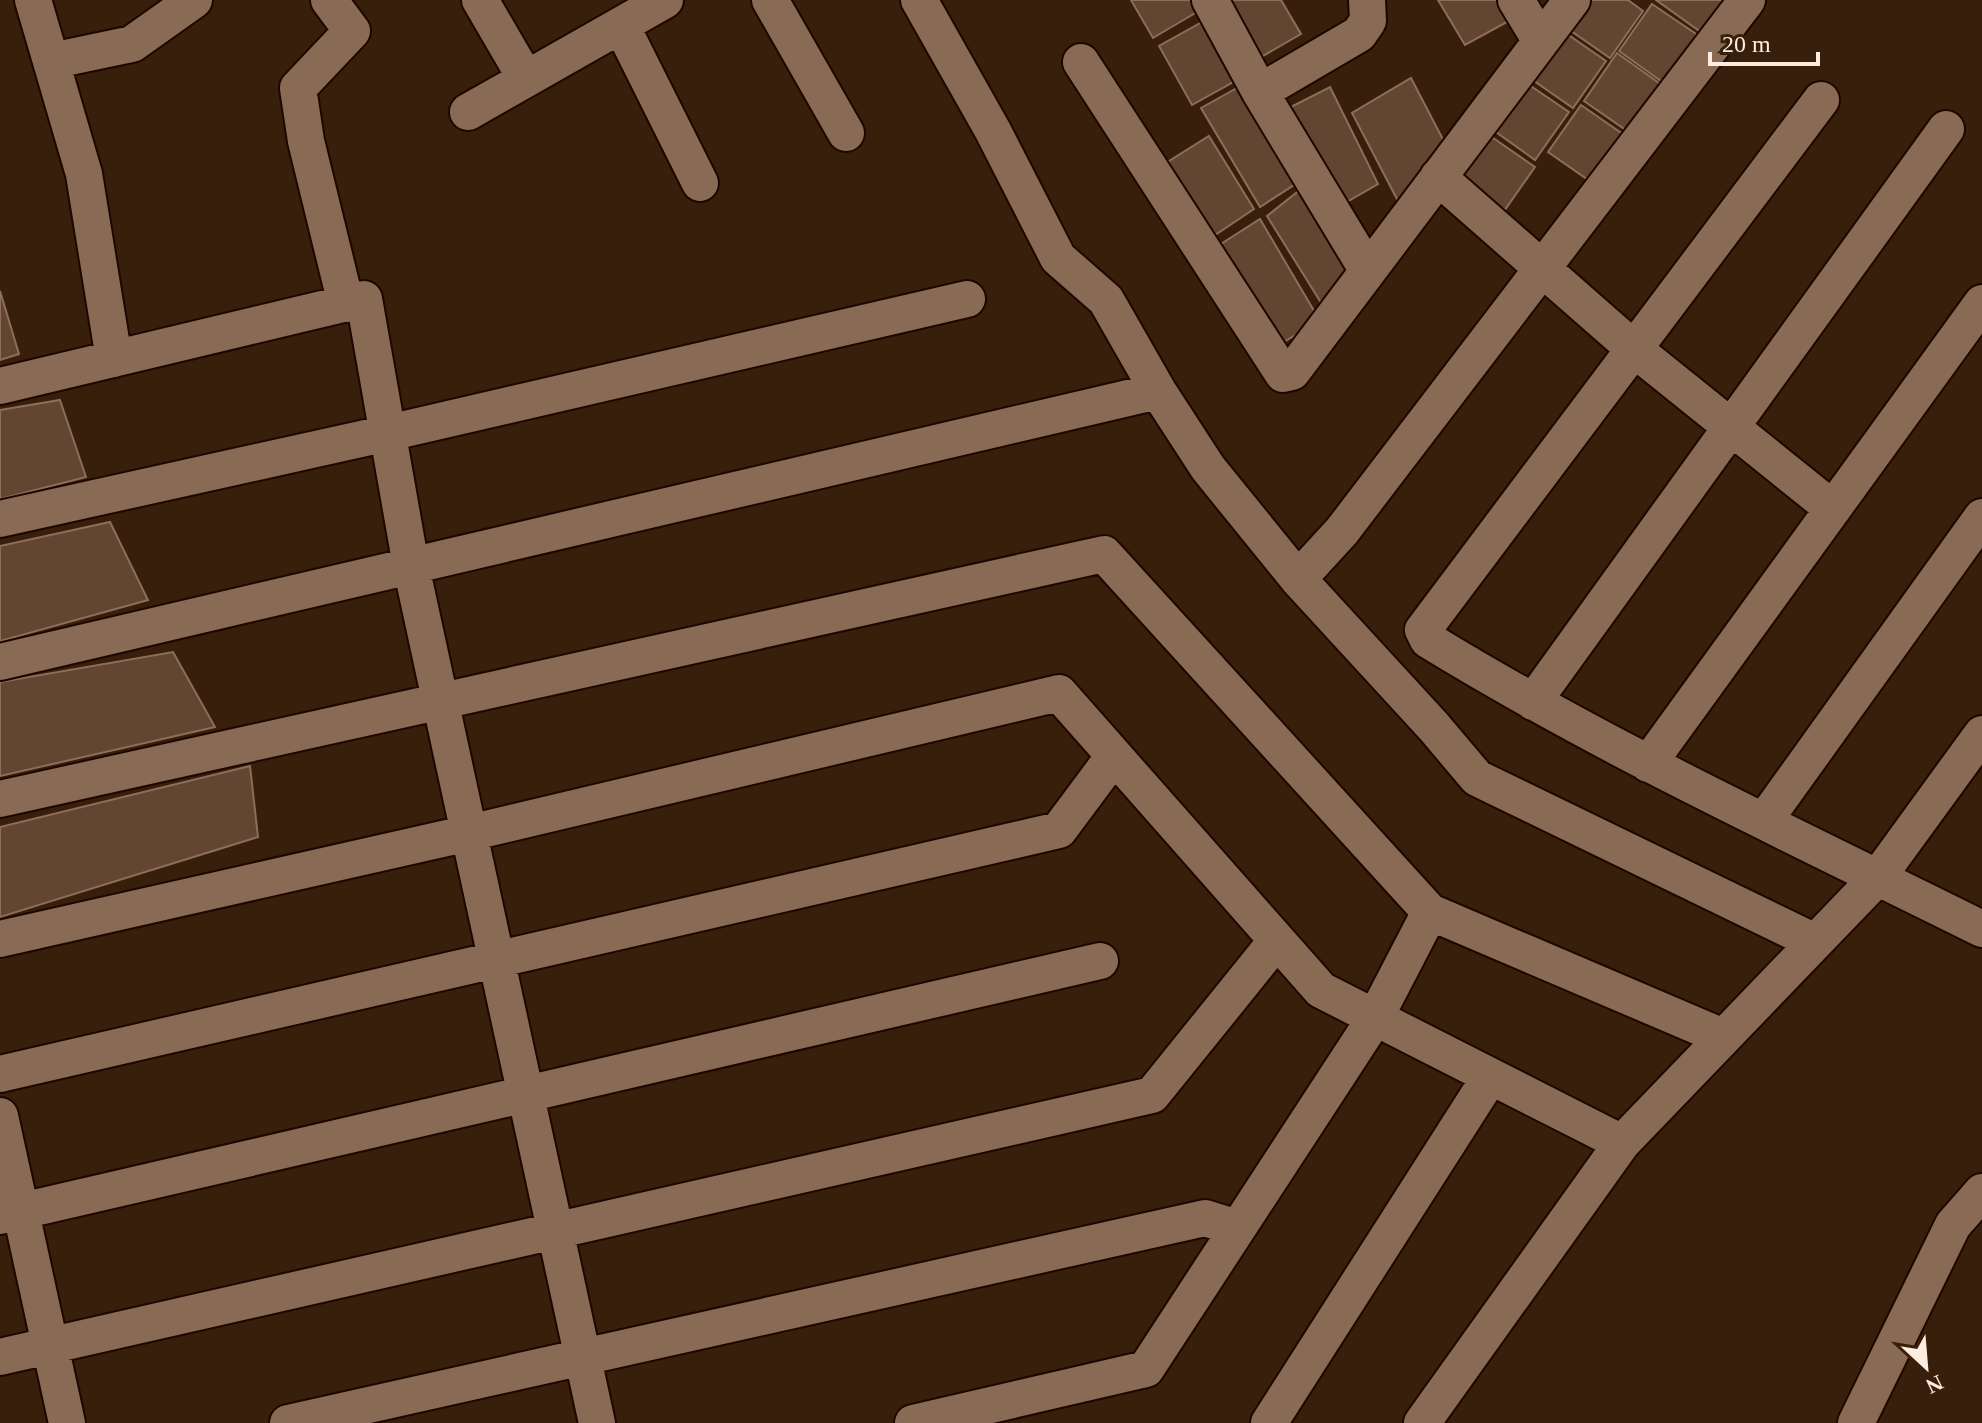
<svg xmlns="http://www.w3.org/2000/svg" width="1982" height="1423" font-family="'Times New Roman',serif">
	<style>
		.building { fill: #624632; stroke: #8c6e59; stroke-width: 2 }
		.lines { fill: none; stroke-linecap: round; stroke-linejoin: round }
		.minor-casing { stroke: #1e0700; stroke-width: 40 }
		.minor { stroke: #886a55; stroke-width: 36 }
	</style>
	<rect width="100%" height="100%" fill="#381f0b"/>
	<path class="building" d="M1131,0H1196L1202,9L1153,38Z
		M1211,0H1281L1301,34L1249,64Z
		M1438,0H1506L1516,17L1465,45Z
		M1578,0H1628L1643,11L1610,58L1561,24Z
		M1656,0H1730L1705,35Z
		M1652,4L1702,38L1668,86L1619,51Z
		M1211,17L1244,76L1192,105L1159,46Z
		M1557,27L1606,61L1573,108L1524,74Z
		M1617,53L1666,88L1633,135L1584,101Z
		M1411,78L1449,151L1398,201L1352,113Z
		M1519,78L1569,112L1535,160L1486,125Z
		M1244,84L1305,178L1260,207L1201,108Z
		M1330,87L1378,184L1338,207L1279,113Z
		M1581,105L1630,139L1597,186L1548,152Z
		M1486,133L1535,167L1502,214L1453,180Z
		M1209,136L1254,209L1206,241L1158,168Z
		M1306,185L1358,274L1325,309L1267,216Z
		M1260,219L1320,321L1275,347L1210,251Z
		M0,291L19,354L0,360Z
		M60,400L86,477L0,499V410Z
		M110,522L148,600L0,641V546Z
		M173,652L215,727L0,776V682Z
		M250,766L258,837L0,917V827Z"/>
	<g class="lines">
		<defs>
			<path id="minor" d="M33,0L84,174L114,359
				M329,0L352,31L298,88L306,141L346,304
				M480,0L526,79
				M770,0L846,133
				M919,0L993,131L1058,258L1106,300L1158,391L1208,468L1298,579L1434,727L1477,778L1815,942
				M1210,0L1260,92L1368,271
				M1516,0L1540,40
				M621,25L700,183
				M51,61L132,44L194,0
				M1081,62L1283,374L1292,372L1572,0
				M1260,92L1359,34L1368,21L1367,0
				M1821,100L1423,630L1428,640C1606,749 1795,836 1982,929
				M468,112L665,0
				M1438,177L1634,349L1833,509
				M0,386L364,299L411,566L597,1423
				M0,519L388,433L967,299
				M1298,579L1342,531L1747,0
				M0,662L1158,391
				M1533,702L1946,129
				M1648,764L1982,303
				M0,799L1104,554L1430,912L1723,1037
				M1764,821L1982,517
				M0,939L469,833L1059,693L1321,990L1622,1143
				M0,1074L1059,830L1114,756
				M0,1116L67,1423
				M0,1216L1100,961
				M0,1357L1152,1095L1277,940
				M288,1423L1205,1218L1237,1228
				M913,1423L1146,1369L1375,1018L1430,912
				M1269,1423L1490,1077
				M1422,1423L1622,1143L1878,877L1982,734
				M1856,1423L1953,1225L1982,1192"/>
		</defs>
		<use href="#minor" class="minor-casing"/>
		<use href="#minor" class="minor"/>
	</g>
	<g transform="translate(1926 1367) rotate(154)" stroke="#381f0b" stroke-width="6" paint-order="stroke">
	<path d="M0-6L14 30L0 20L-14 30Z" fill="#fdece0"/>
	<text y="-12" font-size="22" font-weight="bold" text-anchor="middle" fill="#fdece0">N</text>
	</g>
	<path d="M1710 52v12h108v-12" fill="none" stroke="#fdece0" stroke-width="4"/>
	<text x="1722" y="52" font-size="24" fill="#fdece0" stroke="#381f0b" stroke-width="6" paint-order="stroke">20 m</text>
</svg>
